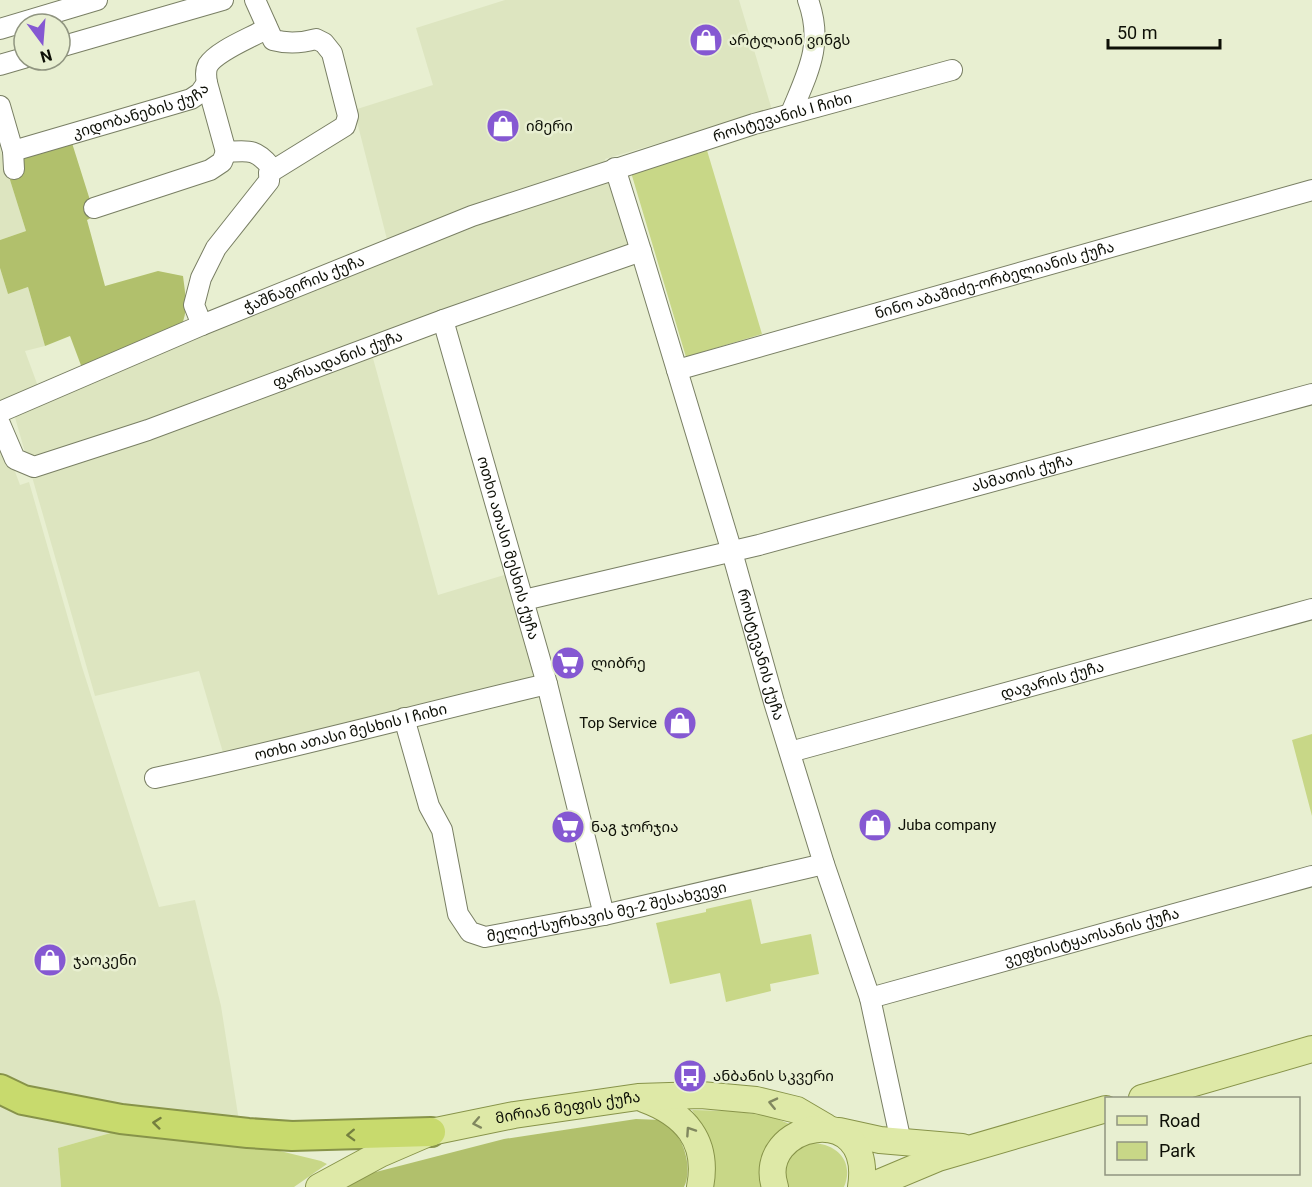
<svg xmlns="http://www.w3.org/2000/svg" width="1312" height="1187" font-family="Roboto,'Noto Sans Georgian',sans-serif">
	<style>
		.built { fill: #dde5c0 }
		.green { fill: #c8d787 }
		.forest { fill: #b1c06c }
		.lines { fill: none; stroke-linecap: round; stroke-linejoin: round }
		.minor-casing { stroke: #797f64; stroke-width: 22 }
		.major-casing { stroke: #879349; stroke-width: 28 }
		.highway-casing { stroke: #879349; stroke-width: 32 }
		.minor { stroke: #fff; stroke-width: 20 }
		.major { stroke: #dee9a7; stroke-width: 26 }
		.highway { stroke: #c8da6d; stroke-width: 28 }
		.oneway { stroke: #80875f }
		.oneway2 { stroke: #747f3f }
		.labels { text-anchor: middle; stroke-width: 5; stroke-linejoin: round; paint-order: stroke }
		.poi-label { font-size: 15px; fill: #0d0f06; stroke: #e8efd1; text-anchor: start }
		.street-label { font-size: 15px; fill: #0d0f06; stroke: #e8efd1 }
	</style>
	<rect width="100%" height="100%" fill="#e8efd1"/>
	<path class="built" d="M505,0H739L772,110L605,159L631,245L368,340L438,595L511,573L537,679L224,756L199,671L95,696L14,414L391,255L354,110L433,85L416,28Z
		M0,148L26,231L0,240Z
		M0,268L8,294L28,287L45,346L25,351L39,389L0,404Z
		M0,431L20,485L29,482L82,667L159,907L195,900L221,1006L239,1121L127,1110L29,1091L0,1079Z
		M0,1096L121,1130L58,1148L61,1187H0Z"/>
	<path class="green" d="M706,147L762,334L686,357L630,169Z
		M1312,734V816L1292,740Z
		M751,899L761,944L811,934L819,974L770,984L771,991L726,1002L720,973L670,984L656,923L706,912V909Z
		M692,1110L732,1111L770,1116L792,1125C773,1146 756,1157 764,1187H713C716,1151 711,1140 692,1110Z
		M121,1130L280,1151L321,1161L327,1164L294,1187H61L58,1148Z
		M811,1143C836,1143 855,1161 844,1187H788C779,1166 791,1150 811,1143Z"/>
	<path class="forest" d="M72,143L95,216L87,220L105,286L158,271L183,276C185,292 189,311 181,326L82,368L70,336L45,346L28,287L8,294L0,268V240L26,231L5,164Z
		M636,1119L661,1120C666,1125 674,1131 678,1137C687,1150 691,1173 684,1187H346L372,1173L504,1139Z"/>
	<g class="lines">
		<defs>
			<g id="minor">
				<path d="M255,0L273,40C288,44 302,43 316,39L324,43L332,53L348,116L345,126L269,173"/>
				<path d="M0,29L97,0"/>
				<path d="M60,47L223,0"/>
				<path d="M0,65L24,58"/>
				<path d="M0,106L13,151L14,169"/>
				<path d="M791,113C808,72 824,44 808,0"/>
				<path id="s1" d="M13,151L191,99L200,93L207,83"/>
				<path d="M226,152L207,83C206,77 205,71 208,65C217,51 248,39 262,31L266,25"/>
				<path id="s2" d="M615,168L641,251L732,552L774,702L824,864L870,998L901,1142"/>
				<path d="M94,208L210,170L222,162L226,152"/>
				<path id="s3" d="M443,320L547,684L604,915"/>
				<path d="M202,325L194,305L201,278L216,248L269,181L270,166C255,148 248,151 226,152"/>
				<path id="s4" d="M677,370L1312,190"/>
				<path id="s5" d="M0,412L202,325L472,216L754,124L952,70"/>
				<path id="s6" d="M0,424L15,459L34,467L148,430L443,320L641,251"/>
				<path id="s7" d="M524,600L759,545L1312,394"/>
				<path id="s8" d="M404,718L429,806L442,830L458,914L470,932L485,937L604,915L824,864"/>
				<path id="s9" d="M790,752L1312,609"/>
				<path id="s10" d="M155,778C286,750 416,715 547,684"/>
				<path id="s11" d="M870,998L1312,876"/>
			</g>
			<g id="major">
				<path d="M1142,1098L1312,1049"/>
				<path d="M644,1099C685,1114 709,1141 700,1187"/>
				<path d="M839,1131L880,1140L962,1147"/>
				<path id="s12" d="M319,1187L380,1154L431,1132L514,1115L638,1097L701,1095L756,1100L797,1110L826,1127"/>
				<path d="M775,1187C754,1123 875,1097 861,1187"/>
				<path d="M869,1187L938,1158L1106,1109"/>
			</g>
			<path id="highway" d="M0,1089L23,1100L121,1119L248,1133L292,1136L431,1132"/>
		</defs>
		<use href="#minor" class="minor-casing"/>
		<use href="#major" class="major-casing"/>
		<use href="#highway" class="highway-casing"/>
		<use href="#minor" class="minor"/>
		<use href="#major" class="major"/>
		<use href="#highway" class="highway"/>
	</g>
	<defs><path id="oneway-chevron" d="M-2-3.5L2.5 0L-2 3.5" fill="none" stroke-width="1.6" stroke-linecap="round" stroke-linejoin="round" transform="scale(1.5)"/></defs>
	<g class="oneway">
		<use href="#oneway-chevron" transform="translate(773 1103) rotate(-167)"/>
		<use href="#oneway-chevron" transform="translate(477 1123) rotate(169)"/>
		<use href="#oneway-chevron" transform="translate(690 1131) rotate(-124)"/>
	</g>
	<g class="oneway2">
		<use href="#oneway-chevron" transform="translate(157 1123) rotate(-174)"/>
		<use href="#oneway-chevron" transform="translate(351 1135) rotate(178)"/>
	</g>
	<defs>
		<symbol id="shop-disc" viewBox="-11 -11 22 22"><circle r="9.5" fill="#8558d2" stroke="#e8efd1"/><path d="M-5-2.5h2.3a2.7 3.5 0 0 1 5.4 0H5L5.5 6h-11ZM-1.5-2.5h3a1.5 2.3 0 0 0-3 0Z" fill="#fff"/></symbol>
		<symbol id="supermarket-disc" viewBox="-11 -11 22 22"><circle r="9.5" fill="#8558d2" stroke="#e8efd1"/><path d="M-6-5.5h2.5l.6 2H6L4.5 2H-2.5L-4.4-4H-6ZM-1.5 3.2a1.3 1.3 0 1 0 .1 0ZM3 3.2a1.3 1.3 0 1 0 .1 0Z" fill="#fff"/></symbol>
		<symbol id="bus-disc" viewBox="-11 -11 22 22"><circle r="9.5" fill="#8558d2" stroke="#e8efd1"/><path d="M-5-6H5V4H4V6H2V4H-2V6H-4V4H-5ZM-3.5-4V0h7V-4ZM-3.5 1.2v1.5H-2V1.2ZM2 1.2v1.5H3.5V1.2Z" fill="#fff"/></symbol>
	</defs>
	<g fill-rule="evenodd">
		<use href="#shop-disc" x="687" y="21" width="38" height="38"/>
		<use href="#shop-disc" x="484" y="107" width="38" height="38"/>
		<use href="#supermarket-disc" x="549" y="644" width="38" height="38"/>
		<use href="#shop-disc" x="661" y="704" width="38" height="38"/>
		<use href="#shop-disc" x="856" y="806" width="38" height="38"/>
		<use href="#supermarket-disc" x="549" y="808" width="38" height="38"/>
		<use href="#shop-disc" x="31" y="941" width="38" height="38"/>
		<use href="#bus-disc" x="671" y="1057" width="38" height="38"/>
	</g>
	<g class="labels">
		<g class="poi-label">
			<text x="729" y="45">არტლაინ ვინგს</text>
			<text x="526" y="131">იმერი</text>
			<text x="591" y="668">ლიბრე</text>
			<text x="657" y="728" text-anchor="end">Top Service</text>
			<text x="898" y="830">Juba company</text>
			<text x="591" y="832">ნაგ ჯორჯია</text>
			<text x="73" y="965">ჯაოკენი</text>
			<text x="713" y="1081">ანბანის სკვერი</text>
		</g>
		<g class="street-label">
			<text dy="5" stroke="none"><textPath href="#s1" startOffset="134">კიდობანების ქუჩა</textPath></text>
			<text dy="5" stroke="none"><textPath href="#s5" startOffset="837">როსტევანის I ჩიხი</textPath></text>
			<text dy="5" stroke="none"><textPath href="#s4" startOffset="330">ნინო აბაშიძე-ორბელიანის ქუჩა</textPath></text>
			<text dy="5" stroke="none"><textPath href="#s5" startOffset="330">ჭაშნაგირის ქუჩა</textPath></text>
			<text dy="5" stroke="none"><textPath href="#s6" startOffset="381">ფარსადანის ქუჩა</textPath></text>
			<text dy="5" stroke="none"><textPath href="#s7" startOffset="514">ასმათის ქუჩა</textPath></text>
			<text dy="5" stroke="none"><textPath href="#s3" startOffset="237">ოთხი ათასი მესხის ქუჩა</textPath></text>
			<text dy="5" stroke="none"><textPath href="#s2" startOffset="508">როსტევანის ქუჩა</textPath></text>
			<text dy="5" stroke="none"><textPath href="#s9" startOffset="272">დავარის ქუჩა</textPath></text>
			<text dy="5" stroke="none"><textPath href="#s10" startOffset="201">ოთხი ათასი მესხის I ჩიხი</textPath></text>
			<text dy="5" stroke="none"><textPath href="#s8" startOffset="366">მელიქ-სურხავის მე-2 შესახვევი</textPath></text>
			<text dy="5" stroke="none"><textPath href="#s11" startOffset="230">ვეფხისტყაოსანის ქუჩა</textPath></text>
			<text dy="5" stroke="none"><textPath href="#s12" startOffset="264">მირიან მეფის ქუჩა</textPath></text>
		</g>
	</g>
	<rect x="1105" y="1097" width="195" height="78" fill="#e8efd1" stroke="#909580" stroke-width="1.5"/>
	<rect x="1117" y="1116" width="30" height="9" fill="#dee9a7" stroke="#909580" stroke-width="1.5"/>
	<text x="1159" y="1127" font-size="18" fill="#0d0f06">Road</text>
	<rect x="1117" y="1142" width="30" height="18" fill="#c8d787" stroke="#909580" stroke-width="1.5"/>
	<text x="1159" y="1157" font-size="18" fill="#0d0f06">Park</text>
	<g transform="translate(42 42) rotate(164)"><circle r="28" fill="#e8efd1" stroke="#909580" stroke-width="1.5"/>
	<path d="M0-4.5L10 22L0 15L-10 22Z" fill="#8558d2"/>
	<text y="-9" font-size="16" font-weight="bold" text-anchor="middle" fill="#0d0f06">N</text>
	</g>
	<path d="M1108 39v9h112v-9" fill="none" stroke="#0d0f06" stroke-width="3"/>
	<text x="1117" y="39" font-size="18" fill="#0d0f06" stroke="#e8efd1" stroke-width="4.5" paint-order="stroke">50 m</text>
</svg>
